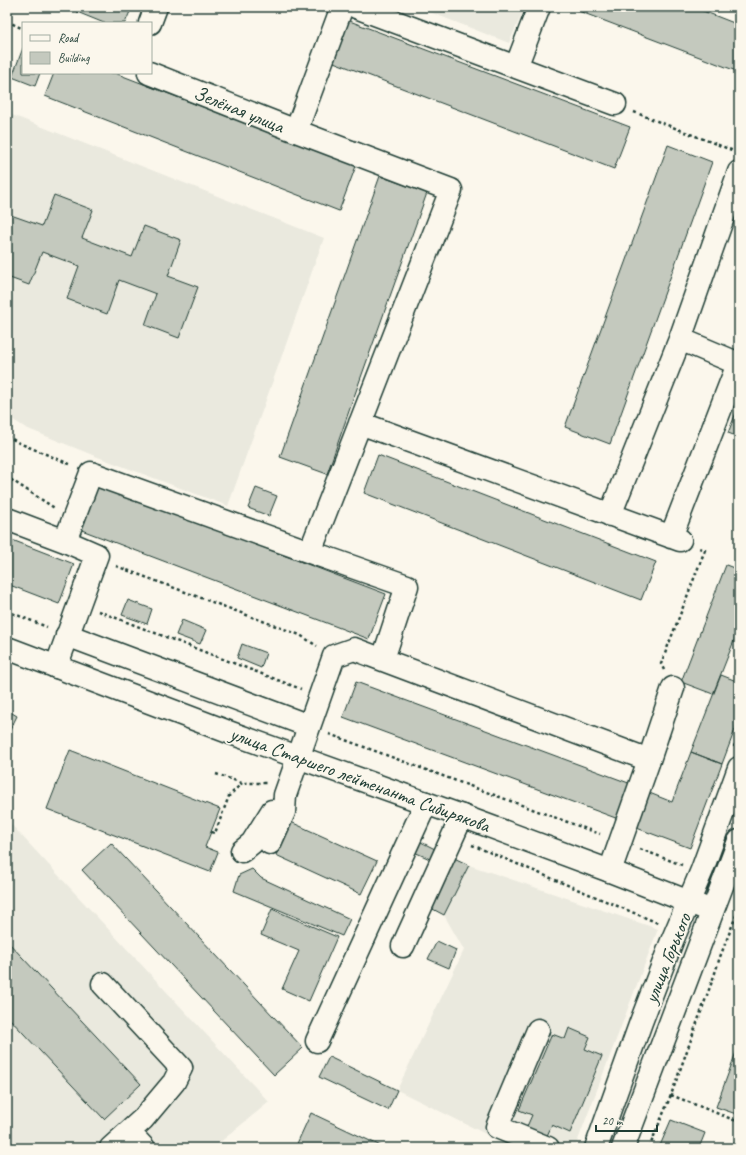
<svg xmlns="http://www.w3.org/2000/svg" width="746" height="1155" font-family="Caveat,sans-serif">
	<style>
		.built { fill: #eae9de }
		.building { fill: #c4c9be; stroke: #1f3d34 }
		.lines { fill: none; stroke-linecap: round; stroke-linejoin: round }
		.minor-casing { stroke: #1f3d34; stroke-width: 25 }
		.major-casing { stroke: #1f3d34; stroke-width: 25 }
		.path { stroke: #1f3d34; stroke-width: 2.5; stroke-dasharray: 3 3; stroke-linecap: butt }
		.minor { stroke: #fbf7ec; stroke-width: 22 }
		.major { stroke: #fbf7ec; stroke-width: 22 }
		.labels { text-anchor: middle; stroke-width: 3.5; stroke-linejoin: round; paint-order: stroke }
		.street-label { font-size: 20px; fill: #1f3d34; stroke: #fbf7ec }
	</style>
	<rect width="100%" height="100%" fill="#fbf7ec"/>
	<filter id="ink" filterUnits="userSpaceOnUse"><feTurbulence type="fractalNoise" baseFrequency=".025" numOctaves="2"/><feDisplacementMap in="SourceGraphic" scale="8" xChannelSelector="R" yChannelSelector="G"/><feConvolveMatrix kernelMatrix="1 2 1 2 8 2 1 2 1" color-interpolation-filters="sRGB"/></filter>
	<g filter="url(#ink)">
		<path class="built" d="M417,7H525L509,43Z
			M7,113L324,238L228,506L95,456L26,428L7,416Z
			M7,820L269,1102L213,1148H7Z
			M469,865L658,929L575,1148H514L397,1090L464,950L444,915Z"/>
		<path class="building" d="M79,7H132L125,23H104L77,12Z
			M568,7H693L739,25V72Z
			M347,20L630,127L614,169L331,61Z
			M23,48V73H40L35,86L12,77Z
			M54,73H115L356,166L339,211L45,96Z
			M668,145L712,162L610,444L565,427Z
			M380,176L427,193L355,394L327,474L280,457Z
			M54,195L93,210L82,238L132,257L144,226L181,240L168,276L198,287L179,338L145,325L156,294L119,280L107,314L67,299L79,266L42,252L29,285L7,277V216L8,214L42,226Z
			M739,405V437L728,433Z
			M378,455L656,562L641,600L364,493Z
			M96,484L386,594L369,639L79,529Z
			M256,488L277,496L269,516L248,508Z
			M7,538L74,564L59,604L7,584Z
			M726,565L739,570V628L713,694L681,682Z
			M128,600L152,609L147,624L122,615Z
			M182,620L206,630L200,644L176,635Z
			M242,644L266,653L261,668L237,658Z
			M721,675L739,682V719L722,764L691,752Z
			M356,682L634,785L621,820L343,717Z
			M7,710L17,716L7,736Z
			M70,750L220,809L205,847L218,852L210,872L47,809Z
			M691,752L722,764L690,848L634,827L647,792L672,802Z
			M291,822L377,861L361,894L276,855Z
			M417,840L437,850L432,860L412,851Z
			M111,843L303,1048L274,1075L82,870Z
			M452,857L469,865L444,915L427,906Z
			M252,869L261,878L350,919L342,936L234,891L239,875Z
			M272,909L337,937L309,1001L282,989L299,951L261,935Z
			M7,941L141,1084L104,1119L7,1016Z
			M437,941L456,950L449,968L428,959Z
			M569,1028L590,1037L585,1049L602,1056L570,1133L552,1125L545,1140L525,1131L532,1115L519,1110L552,1034L565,1039Z
			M739,1044V1115L716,1107Z
			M329,1057L397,1090L388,1110L319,1077Z
			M311,1113L385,1148H295Z
			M671,1120L705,1133L699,1148H659Z"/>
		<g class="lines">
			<defs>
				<path id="minor" d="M356,7L516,67L539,7
					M150,23L156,7
					M516,67L615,104
					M149,73L296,131L342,7
					M296,131L451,190L310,552L407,586L383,659
					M739,172L680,339L739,364
					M360,423L680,540
					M610,515L680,339
					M7,519L65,541L91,473L310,552
					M671,537L738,364
					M67,635L309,726
					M56,667L97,555L65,541
					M270,843L284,812L285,795L334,656L354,649L649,760L673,688
					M242,851L252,843L272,811
					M610,871L649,760
					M403,946L462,816
					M103,984L181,1068L174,1082L143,1119L111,1148
					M538,1030L497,1127L548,1148
					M317,1041L426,803
					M129,1132L144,1148"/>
				<path id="major" d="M7,648L231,733L462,816L610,871L712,911
					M596,1148L641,1022L672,941L702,870L739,768
					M623,1148L739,841"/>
			</defs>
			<use href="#minor" class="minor-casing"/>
			<use href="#major" class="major-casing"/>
			<path class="path" d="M7,21L23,29
				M634,112L734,151
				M7,436L19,443L72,465
				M7,475L10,479L56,509
				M116,566L300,635L317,646
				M7,611L47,627
				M98,611L301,689
				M664,670L661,664L705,550L699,548
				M329,734L600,834
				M734,747L739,733
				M216,774L242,783H268
				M211,832L215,833L229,796L242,783
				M472,845L658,923
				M640,849L682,865
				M671,1095L739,1122
				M649,1148L671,1095L715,973L720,957L739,908"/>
			<use href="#minor" class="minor"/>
			<use href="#major" class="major"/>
		</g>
	</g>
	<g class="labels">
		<g class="street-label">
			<text transform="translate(239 109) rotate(22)" y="7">Зелёная улица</text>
			<text transform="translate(360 779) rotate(20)" y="7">улица Старшего лейтенанта Сибирякова</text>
			<text transform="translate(667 958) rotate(-68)" y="7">улица Горького</text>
		</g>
	</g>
	<rect width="746" height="1155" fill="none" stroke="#fbf7ec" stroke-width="24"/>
	<rect x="12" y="12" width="722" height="1131" fill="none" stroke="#1f3d34" stroke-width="1.5" filter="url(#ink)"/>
	<rect x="22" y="22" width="130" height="52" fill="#fbf7ec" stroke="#a3ada2"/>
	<rect x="30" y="35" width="20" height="6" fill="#fbf7ec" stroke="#a3ada2"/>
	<text x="58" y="42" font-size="12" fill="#1f3d34">Road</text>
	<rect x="30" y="52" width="20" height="12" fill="#c4c9be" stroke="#a3ada2"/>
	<text x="58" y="62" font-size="12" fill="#1f3d34">Building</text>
	<path d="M596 1125v6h61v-6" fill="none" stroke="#1f3d34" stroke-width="2"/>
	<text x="602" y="1125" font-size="12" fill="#1f3d34" stroke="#fbf7ec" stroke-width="3" paint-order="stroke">20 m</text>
</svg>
